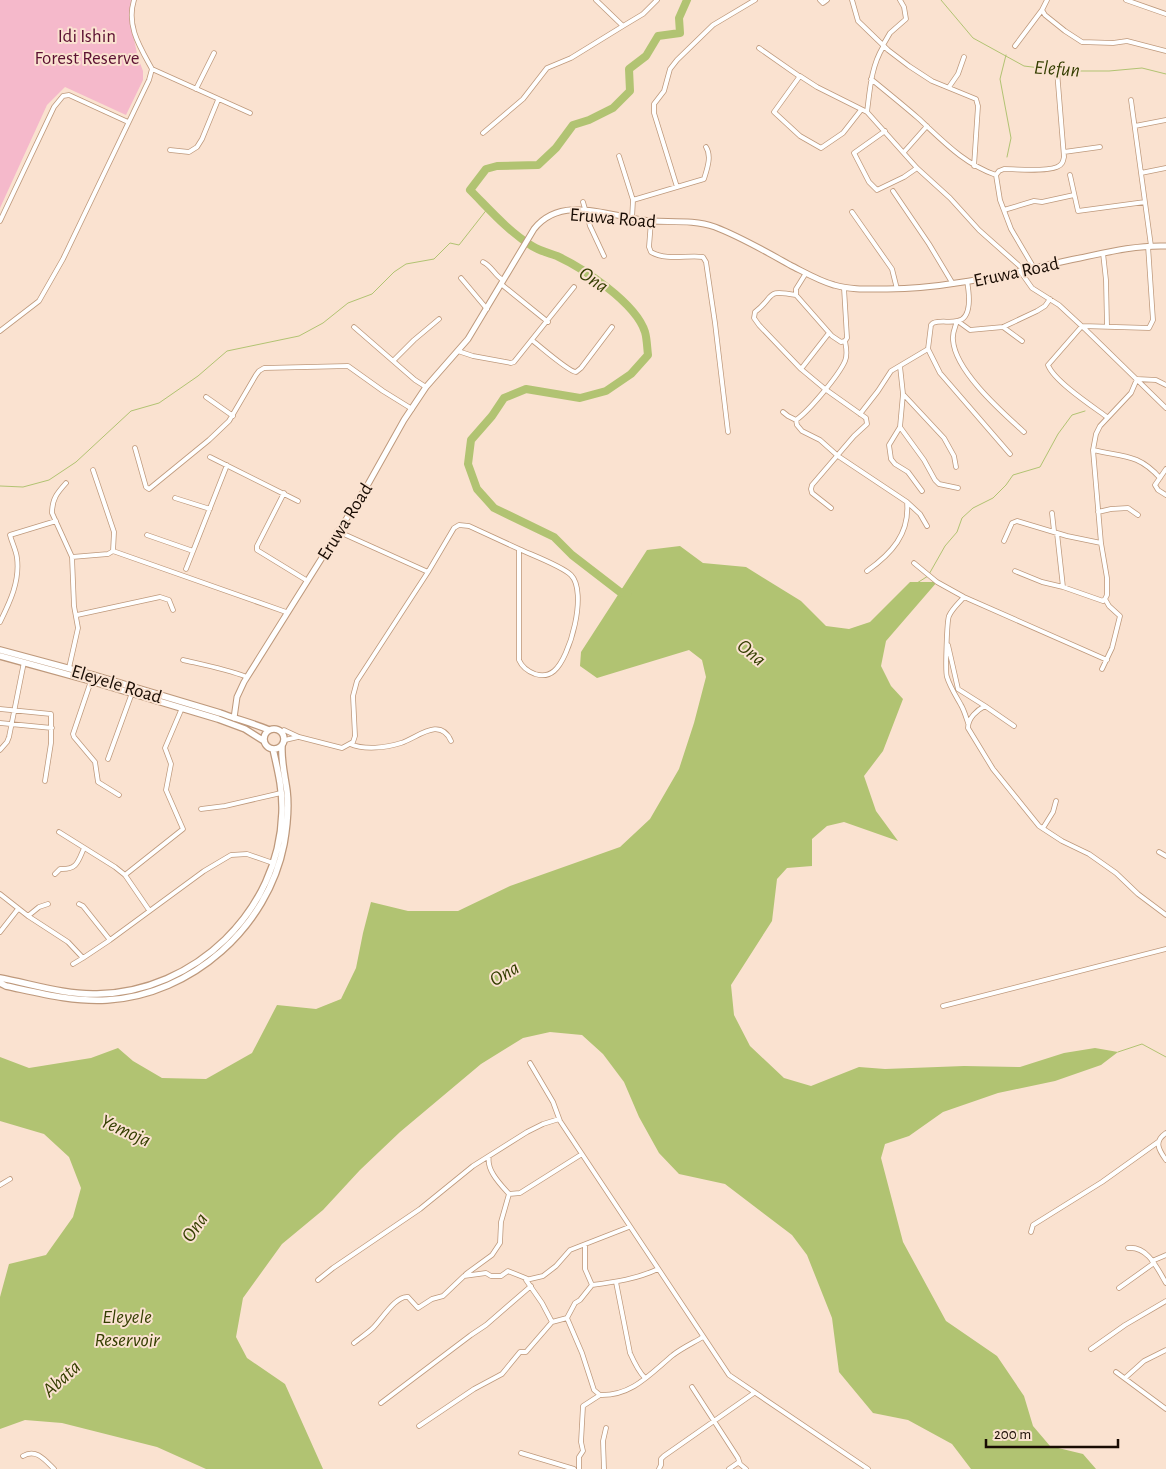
<svg xmlns="http://www.w3.org/2000/svg" width="1166" height="1469" font-family="'Alegreya Sans',sans-serif">
	<style>
		.green { fill: #f5b9cb }
		.water { fill: #b1c372 }
		.lines { fill: none; stroke-linecap: round; stroke-linejoin: round }
		.stream { stroke: #b1c372; stroke-width: 1 }
		.river { stroke: #b1c372; stroke-width: 8 }
		.street-casing { stroke: #be997c; stroke-width: 5.5 }
		.secondary-casing { stroke: #be997c; stroke-width: 7 }
		.primary-casing { stroke: #be997c; stroke-width: 8 }
		.street { stroke: #fff; stroke-width: 4 }
		.secondary { stroke: #fff; stroke-width: 5 }
		.primary { stroke: #fff; stroke-width: 5.5 }
		.labels { text-anchor: middle; stroke-width: 4; stroke-linejoin: round; paint-order: stroke }
		.park-label { font-size: 19px; fill: #5c1132; stroke: #fae2d0 }
		.street-label { font-size: 19px; fill: #190c03; stroke: #fae2d0 }
		.water-label { font-size: 20px; font-style: italic; fill: #343e00; stroke: #fae2d0 }
	</style>
	<rect width="100%" height="100%" fill="#fae2d0"/>
	<path class="green" d="M0,0H131L129,16L138,58L143,71V80L126,115L65,87L47,105L0,208Z"/>
	<path class="water" d="M680,546L703,563L746,567L801,601L826,626L849,629L870,622L910,582H937L886,641L881,666L891,686L903,699L883,751L864,776L876,811L898,841L844,822L827,826L812,839V866L787,868L777,879L772,921L731,985L734,1015L750,1046L784,1078L811,1086L859,1067L885,1069L964,1066L1020,1067L1064,1053L1095,1048L1118,1052L1101,1065L1055,1081L998,1093L943,1112L909,1136L885,1144L881,1158L903,1242L946,1321L997,1356L1024,1396L1033,1426L1050,1446L1083,1454L1096,1469H971L952,1444L908,1420L873,1413L839,1372L832,1318L807,1255L792,1235L725,1184L679,1174L659,1153L639,1117L624,1082L603,1054L582,1035L550,1032L523,1038L481,1064L400,1132L360,1170L323,1210L282,1244L243,1298L236,1337L247,1358L285,1384L323,1469H206L157,1447L62,1423L25,1420L0,1429V1297L9,1264L46,1255L73,1217L81,1188L69,1157L44,1134L0,1121V1057L29,1068L91,1058L118,1048L133,1061L162,1078L206,1079L252,1053L277,1005L316,1009L341,999L356,968L363,933L371,902L408,911H458L510,886L620,847L650,819L679,769L694,723L706,677L702,660L689,650L597,678L580,666L581,652L647,550Z"/>
	<g class="lines">
		<path class="stream" d="M941,0L973,38L1024,66L1056,70
			M1006,55L1000,79L1011,138L1007,157
			M1063,71H1109L1142,68L1166,74
			M0,486L23,487L49,480L76,462L131,411L159,403L198,376L227,351L299,336L323,323L348,303L372,294L394,272L406,264L434,259L450,243L459,245L488,208
			M917,583L928,576L945,546L957,532L962,518L973,508L993,498L1006,485L1013,475L1040,467L1058,434L1072,415L1085,411
			M1118,1052L1142,1044L1166,1057"/>
		<path class="river" d="M628,593L620,592L572,555L554,537L494,508L477,489L468,464L471,440L492,416L504,398L526,389L580,398L606,391L631,374L648,355C647,347 647,339 645,332C636,303 583,268 557,256C549,253 540,251 532,246C508,231 490,210 470,190L486,169L497,166L538,165L556,148L573,125L589,120L613,108L630,91L629,69L646,56L658,36L680,33L679,18L687,0"/>
		<defs>
			<path id="street" d="M820,0L823,3L827,0
				M852,0L858,21L888,50L909,66L932,81L976,99L978,106L974,166
				M1126,0L1166,14
				M1042,10L1045,15L1065,31L1082,42L1113,43L1127,41L1166,51
				M623,26L643,14L657,0
				M883,45L890,33L906,19L904,7L900,0
				M1015,46L1042,10L1047,0
				M759,48L799,76
				M152,69L250,113
				M871,79C887,92 903,105 918,118C943,141 964,164 996,175L1000,200L1011,229L1034,268
				M949,87L958,74L964,57
				M196,89L214,53
				M1131,100L1151,246
				M861,110L843,133L821,148L800,136L774,112L800,76L817,87L867,112L917,168L950,198L979,230L1024,270
				M867,112C870,89 871,67 883,47
				M1135,126L1166,120
				M885,131L854,153L869,182L877,190L904,177L917,168
				M483,133L523,99L547,68L571,58L623,26L596,0
				M170,150L189,152L197,147L202,139L218,100
				M904,152L927,126
				M1064,152L1100,147
				M619,156L633,200L632,219
				M1141,173L1166,168
				M996,175L999,171L1004,169C1019,169 1044,172 1057,167C1062,165 1063,162 1064,157L1057,71L1065,73
				M1070,175L1078,211L1145,202
				M677,187L654,113V104L664,91L670,69L677,60L713,25L755,0
				M893,191L929,244L953,284
				M633,200L704,179C707,169 712,156 706,147
				M583,202L590,226L604,256
				M1004,210L1034,201L1042,202L1074,195
				M852,212L892,269L897,289
				M0,221L54,107L63,96L69,95L128,122
				M651,221L649,247L651,252C667,261 686,255 703,257L706,262L715,323L728,432
				M1103,253L1106,280L1107,326
				M483,262C492,266 495,276 503,280
				M1020,271L1032,288L1059,305L1086,330L1166,408
				M806,273L796,289V295L832,336L841,342L845,341L847,338L844,288
				M461,278L487,309
				M501,284L548,322
				M796,295C764,289 776,296 755,312L754,318L759,325L801,369L825,389L866,418L867,424L854,436L812,485L811,489L812,493L831,508
				M957,321C955,328 952,333 953,340C955,371 1002,412 1024,432
				M959,322L970,330L1003,327L1037,311L1045,306L1050,299
				M354,327L415,380L426,387
				M1003,327L1022,341
				M0,331L39,301L63,259L149,80L152,69C140,47 126,26 134,0
				M533,341C541,347 569,372 576,372L581,368L612,327
				M928,349L940,373L1010,454
				M458,351L473,356L511,363L514,362L574,287
				M394,360L414,340L439,319
				M900,366L903,394L944,438L954,456L956,467
				M801,369L829,333
				M1137,379L1156,380L1166,385
				M903,394L900,427L924,460L935,480L939,484L958,488
				M206,397L233,416
				M783,412L788,416L796,420C809,411 839,375 845,361C848,354 846,347 845,341
				M860,414L878,391L891,371L928,349L931,325L933,323C941,320 949,323 957,321C973,319 969,292 967,281
				M1107,417C1092,406 1054,381 1048,365L1082,326L1149,328L1153,320L1148,246
				M796,420L797,425L802,431L820,440L838,456L907,502C910,534 891,554 867,571
				M900,427L889,445L891,459L895,464L908,472L922,491
				M135,448L146,487L149,489L209,440L229,421L256,375L259,371L264,368L348,366L383,391L412,409
				M1093,450C1122,457 1138,453 1160,478
				M210,457L298,501
				M1166,469L1155,485L1158,490L1166,495
				M93,470L114,532L113,551
				M66,483C57,493 52,499 52,513L72,557L74,606L78,628L69,668
				M284,493L257,546V550L306,580
				M175,498L210,509
				M907,502L920,514L927,526
				M1098,512L1111,509L1128,508L1138,515
				M1052,513L1054,531
				M337,531L428,572
				M1057,533L1063,587
				M147,535L193,551
				M1004,541L1012,523L1017,521L1067,536L1101,543
				M519,549C532,555 562,566 571,575C588,592 570,658 554,671C548,676 541,676 535,674C527,671 522,667 519,660Z
				M72,557L108,554L113,551L286,612
				M914,563L937,582L964,597L1107,660
				M186,569L227,465
				M1015,571L1042,582L1063,587L1103,601L1105,599
				M964,597C959,603 952,609 949,616C947,620 945,673 947,677C950,687 956,696 961,705C964,710 966,717 968,723
				M77,615L160,597L169,600L173,610
				M0,622C10,602 20,581 17,558C16,550 12,543 10,535L56,521
				M948,645L958,689L985,706
				M183,660C205,665 226,669 247,677
				M1102,669L1112,648L1120,616L1109,606L1105,599L1107,595V578L1101,543L1093,450L1096,434L1100,426L1131,393L1137,379
				M91,681L73,734L74,737L95,762L98,782L119,795
				M0,709L51,714V743L45,781
				M0,723L52,728
				M1014,726L985,706C977,710 968,718 968,728L993,769L1039,826L1062,841L1089,854L1116,873L1138,894L1166,915
				M282,733L284,730L299,737L342,748L353,742L355,736L353,696L357,681L428,572L454,528L459,525L469,526L519,549
				M283,744L285,740L298,737
				M350,744C364,750 386,748 401,743C417,738 440,716 451,741
				M0,750L7,742L9,737L24,662
				M108,759L132,693
				M201,809L225,806L281,793
				M1043,828L1053,812L1056,801
				M59,832L115,867L125,875L149,910
				M1159,852L1166,856
				M55,874L60,869C77,870 78,862 84,848
				M125,875L183,829L166,790L171,764L165,748L182,708
				M0,894L28,916L68,942L83,958L110,940L204,871L231,855L247,854L273,863
				M79,904L83,906L110,940
				M28,916L39,907L48,904
				M0,932L18,909
				M73,964L83,958
				M943,1006L1166,949
				M530,1063L553,1102L560,1121L729,1375L868,1469
				M1166,1133C1154,1141 1158,1149 1166,1160
				M489,1156C486,1170 500,1184 509,1194L520,1193L582,1154
				M0,1185L10,1179
				M629,1227L570,1250L556,1266L543,1276L526,1280L542,1303L552,1322L567,1318L575,1303L580,1300L592,1285C615,1282 637,1279 658,1269
				M1031,1232L1033,1225L1102,1182L1158,1142
				M585,1246V1269L592,1285
				M1128,1248C1148,1246 1157,1268 1166,1283
				M1152,1261L1166,1255
				M466,1274L492,1255L500,1243L501,1222L509,1194
				M318,1280L333,1268L420,1209L473,1166L527,1132L543,1124L559,1119
				M616,1282L630,1353C634,1362 638,1371 645,1378
				M1119,1288L1154,1263
				M567,1318L582,1353L594,1390L600,1395C632,1396 650,1374 673,1355C682,1348 693,1343 703,1337
				M354,1343C360,1338 368,1333 373,1328C382,1319 396,1295 408,1297L418,1308L432,1299L443,1296L464,1276L486,1273L491,1276H501L508,1271L528,1279
				M1091,1349L1125,1325L1166,1301
				M1116,1372L1166,1409
				M1125,1378L1144,1361L1166,1350
				M692,1387L738,1458L740,1464L746,1469
				M381,1403L471,1335L486,1325L531,1286
				M419,1426L474,1389L502,1374L520,1352H526L552,1322
				M521,1453L574,1469
				M23,1456C36,1448 45,1460 54,1469
				M579,1469V1457L583,1451L581,1442L583,1406L600,1395
				M604,1469L603,1441L606,1428
				M659,1469L661,1465V1459L664,1456L754,1393
				M729,1469L739,1462"/>
			<path id="secondary" d="M234,718L237,697L244,682L367,486L404,420L426,387L468,339L534,229C563,192 615,219 652,221C673,222 695,220 715,227C741,237 765,251 790,265C804,272 819,281 834,285C851,290 869,289 887,289C952,289 1016,271 1080,258C1108,252 1137,245 1166,246"/>
			<path id="primary" d="M0,650L93,675L220,713C236,719 253,723 269,730
				M0,656L91,681L218,719L245,729L264,741
				M264 739a10 10 0 1 1 20 0a10 10 0 1 1-20 0Z
				M0,978C32,984 65,995 97,994C195,992 279,911 282,813C283,791 278,771 273,749
				M0,983L6,986C39,993 72,1002 107,1000C192,995 268,927 284,844C287,827 289,808 287,791C285,776 281,761 282,746"/>
		</defs>
		<use href="#street" class="street-casing"/>
		<use href="#secondary" class="secondary-casing"/>
		<use href="#primary" class="primary-casing"/>
		<use href="#street" class="street"/>
		<use href="#secondary" class="secondary"/>
		<use href="#primary" class="primary"/>
	</g>
	<g class="labels">
		<g class="park-label">
			<text x="87" y="42">Idi Ishin<tspan x="87" dy="22">Forest Reserve</tspan></text>
		</g>
		<g class="street-label">
			<text transform="translate(613 217) rotate(5)" y="7">Eruwa Road</text>
			<text transform="translate(1016 271) rotate(-12)" y="7">Eruwa Road</text>
			<text transform="translate(344 521) rotate(-58)" y="7">Eruwa Road</text>
			<text transform="translate(117 683) rotate(17)" y="7">Eleyele Road</text>
		</g>
		<g class="water-label">
			<text transform="translate(1057 68) rotate(4)" y="7">Elefun</text>
			<text transform="translate(594 279) rotate(34)" y="7">Ona</text>
			<text transform="translate(752 652) rotate(39)" y="7">Ona</text>
			<text transform="translate(504 973) rotate(-30)" y="7">Ona</text>
			<text transform="translate(126 1130) rotate(24)" y="7">Yemoja</text>
			<text transform="translate(194 1227) rotate(-55)" y="7">Ona</text>
			<text x="127" y="1323">Eleyele<tspan x="127" dy="23">Reservoir</tspan></text>
			<text transform="translate(61 1378) rotate(-42)" y="7">Abata</text>
		</g>
	</g>
	<path d="M986 1439v8h132v-8" fill="none" stroke="#190c03" stroke-width="2.5"/>
	<text x="994" y="1439" font-size="15" fill="#190c03" stroke="#fae2d0" stroke-width="4" paint-order="stroke">200 m</text>
</svg>
